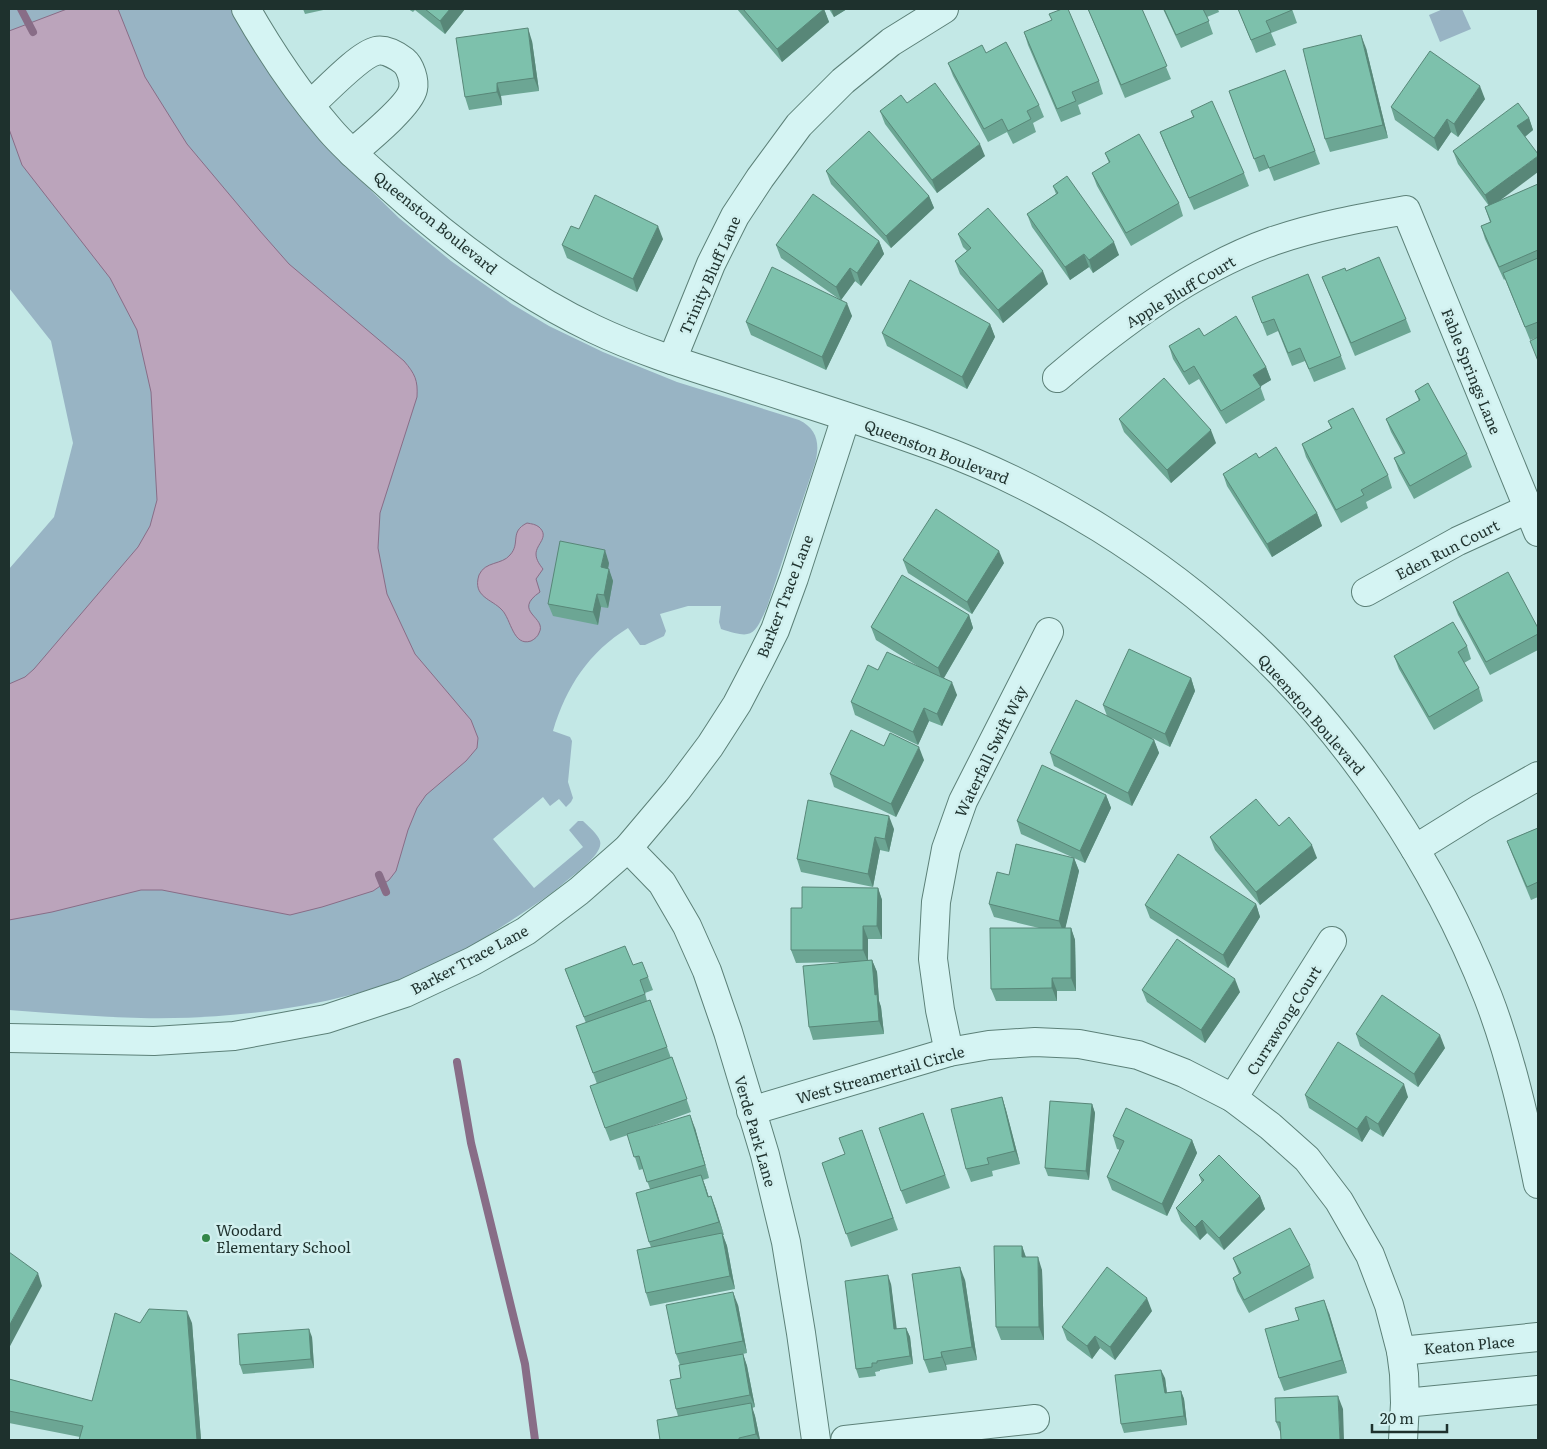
<svg xmlns="http://www.w3.org/2000/svg" width="1547" height="1449" font-family="Literata,serif">
  <rect width="100%" height="100%" fill="#c3e8e6"/>
  <g fill="#98b4c4">
    <path d="M9 9H234L347 167 399 218 451 261 512 304 549 326 603 352 677 382 799 420C818 429 820 445 815 463L767 607C754 637 752 639 721 629L719 622 721 606H688L660 614 666 631 664 636 662 637 645 645H640L628 628C589 652 566 687 553 731L570 737 572 741 568 782 573 798 571 802 566 807 559 799 550 806 543 797 493 839 534 888 583 847 569 830 578 821H583C588 826 598 834 600 841 604 854 573 875 564 883 550 895 534 905 518 916 494 932 470 948 444 961 353 1005 241 1020 141 1018 97 1017 53 1013 9 1010V569L54 517 73 443 51 341 9 288Z"/>
    <path d="M1443 9H1462L1471 29 1440 42 1429 15Z"/>
  </g>
  <g fill="#bba4bb" stroke="#886d87">
    <path d="M67 9H118L145 77 187 144 260 231 289 264 404 361C415 374 418 380 417 397L380 513 378 548 387 594 415 654 471 720 478 738 477 748 466 761 426 795 417 808 408 830 396 871 389 880 373 891 322 907 290 915 162 890H141L52 912 9 920V684L25 677 34 669 138 547 150 526 157 500 151 392 137 330 110 278 22 165 9 129V31Z"/>
    <path d="M527 523C532 524 535 524 539 527 550 537 536 544 536 554 536 560 540 565 543 569L536 579 540 592C511 612 548 617 539 633 538 636 535 639 531 641 513 647 511 619 502 610 492 599 472 597 479 575 485 561 502 565 510 555 521 543 509 532 527 523Z"/>
  </g>
  <g fill="none" stroke-linecap="round" stroke-linejoin="round">
    <g stroke="#886d87" stroke-width="8">
      <path d="M21 9 33 32"/>
      <path d="M379 875 386 892"/>
      <path d="M457 1062 471 1143 525 1364 535 1440"/>
    </g>
    <g stroke="#5c8078" stroke-width="30">
      <g id="minor">
        <path d="M246 9C270 51 298 93 330 130 348 151 370 169 390 187 451 242 520 294 594 329 636 349 680 363 724 377 794 400 865 421 935 447 1047 488 1159 558 1247 640 1351 736 1436 865 1488 997 1511 1057 1525 1120 1538 1184"/>
        <path d="M310 105C325 92 359 55 376 51 385 49 396 55 404 61 410 66 415 80 413 89 410 105 366 141 352 153"/>
        <path d="M672 360 711 264 735 216 760 178 799 125 843 81 891 42 944 9"/>
        <path d="M1057 378C1120 324 1194 269 1273 241 1317 226 1361 218 1406 210L1538 532"/>
        <path d="M1366 592 1458 541 1528 509"/>
        <path d="M628 848 662 883 687 926 707 971 728 1032 765 1155 786 1242 801 1333 816 1440"/>
        <path d="M1415 849 1481 808 1538 776"/>
        <path d="M9 1038 154 1041 234 1036 326 1019 405 993 473 961 526 931 579 891 628 848 677 790 710 746 737 704 760 660 775 630 794 578 846 417"/>
        <path d="M949 1052 940 1010 933 959 936 902 946 849 963 801 1049 632"/>
        <path d="M1233 1098 1332 941"/>
        <path d="M751 1111 949 1052 989 1045 1035 1042 1079 1044 1138 1055 1184 1073 1233 1098 1270 1126 1307 1159 1339 1201 1370 1255 1389 1305 1401 1351 1404 1374 1405 1403 1403 1440"/>
        <path d="M1401 1351 1538 1337"/>
        <path d="M1405 1403 1538 1390"/>
        <path d="M845 1440 1035 1419"/>
      </g>
    </g>
    <use href="#minor" stroke="#d5f4f3" stroke-width="28"/>
  </g>
  <g fill="#6ca694">
    <path d="M303 9H328L305 14Z"/>
    <path d="M408 9H465L445 34 415 10 413 12Z"/>
    <path d="M737 9H824L829 22 782 62Z"/>
    <path d="M829 9H847L834 17Z"/>
    <path d="M1088 9H1142L1171 79 1125 98Z"/>
    <path d="M1163 9H1218L1219 12 1207 17 1213 34 1181 48Z"/>
    <path d="M1238 9H1292L1297 23 1271 33 1276 45 1256 53Z"/>
    <path d="M1024 32 1099 81 1103 94 1078 105 1081 114 1061 122 1028 45Z"/>
    <path d="M532 41 539 91 501 96 502 105 469 110 465 97Z"/>
    <path d="M1366 48 1388 138 1330 152 1325 139Z"/>
    <path d="M986 53 1039 105 1044 117 1033 123 1036 132 1013 144 1007 132 988 142 953 76 948 63Z"/>
    <path d="M1285 70 1320 164 1274 181 1269 168 1259 172 1229 91Z"/>
    <path d="M1485 99 1458 137 1451 132 1438 151 1395 120 1391 107Z"/>
    <path d="M907 103 985 156 937 193 885 124 880 111Z"/>
    <path d="M1191 111 1244 173 1249 186 1194 210 1165 145 1160 132 1193 117Z"/>
    <path d="M1529 118 1533 130 1525 137 1500 201 1538 184V337L1530 340 1505 279 1504 280 1485 239 1481 226 1490 222 1485 207 1489 206 1458 164 1453 151Z"/>
    <path d="M1105 153 1179 203 1183 216 1131 246 1097 186 1092 173 1109 163Z"/>
    <path d="M826 171 929 196 934 208 891 248 831 184Z"/>
    <path d="M1053 186 1119 255 1093 273 1089 267 1070 280 1032 227 1027 214 1056 194Z"/>
    <path d="M579 229 663 239 637 292 567 258 562 245Z"/>
    <path d="M958 234 1048 284 1003 323 960 274 955 261 967 251 963 247Z"/>
    <path d="M879 241 884 254 861 286 855 281 841 300 852 316 826 370 751 335 746 322 839 299 781 258 776 245Z"/>
    <path d="M1346 271 1406 319 1411 332 1355 356 1322 277Z"/>
    <path d="M1252 297 1341 356 1346 369 1314 382 1305 361 1292 366 1278 331 1267 336Z"/>
    <path d="M990 324 995 337 967 389 887 346 882 333Z"/>
    <path d="M1204 336 1266 367 1271 380 1260 386 1265 400 1226 424 1199 379 1189 385 1173 359 1169 346Z"/>
    <path d="M1415 391 1467 454 1472 467 1414 499 1399 471 1394 458 1403 454 1391 432 1386 419 1419 401Z"/>
    <path d="M1119 419 1216 443 1171 483 1124 432Z"/>
    <path d="M1328 421 1388 475 1392 488 1366 502 1368 508 1341 523 1306 457 1302 444 1331 428Z"/>
    <path d="M1259 458 1317 513 1322 526 1272 557 1227 486 1223 474Z"/>
    <path d="M903 560 1004 563 972 614 908 573Z"/>
    <path d="M609 563 608 568 613 581 608 608 601 607 598 625 553 616 548 604Z"/>
    <path d="M1453 602 1538 628V650L1490 675 1458 615Z"/>
    <path d="M969 615 973 628 944 678 957 695 942 726 929 721 918 745 855 715 851 702 878 670 921 668 876 640 871 627Z"/>
    <path d="M1467 646 1471 659 1464 663 1479 688 1483 701 1434 730 1399 669 1394 656Z"/>
    <path d="M1191 678 1195 691 1170 747 1152 738 1154 740 1159 753 1132 806 1054 766 1050 753 1107 716 1103 705Z"/>
    <path d="M924 760 896 817 834 787 830 774Z"/>
    <path d="M1106 795 1111 808 1085 863 1074 858 1079 871 1065 928H1071L1075 940 1076 991H1057V1001H996L991 989 1039 928 994 917 989 904 1009 875 1074 858 1021 834 1017 821Z"/>
    <path d="M1279 826 1317 858 1260 905 1215 850 1210 837Z"/>
    <path d="M1538 828V897L1531 900 1512 854 1507 841Z"/>
    <path d="M894 829 889 852 880 850 873 887 801 872 797 859Z"/>
    <path d="M878 888 882 900V939H868V960H872L877 972 879 1001 881 1007 884 1034 813 1040 809 1027 839 962 796 963 791 950 802 908Z"/>
    <path d="M1256 904 1260 917 1228 968 1150 918 1145 905Z"/>
    <path d="M633 965 648 977 653 990 645 993 647 1001 650 1000 671 1058 672 1057 691 1112 647 1128H695L709 1178 703 1180 709 1197 711 1196 724 1235H723L727 1246 735 1289 650 1306 646 1293 651 1247 649 1242 650 1189 643 1169 639 1170 628 1135 610 1141 605 1128 597 1084 576 1026 586 1023 565 969Z"/>
    <path d="M1142 990 1240 992 1205 1043 1147 1002Z"/>
    <path d="M1356 1034 1445 1048 1418 1087 1360 1046Z"/>
    <path d="M1305 1095 1408 1097 1383 1137 1370 1129 1362 1142 1309 1108Z"/>
    <path d="M1002 1097 1006 1110 1020 1164 992 1171 993 1176 971 1182 966 1169Z"/>
    <path d="M1092 1104 1095 1113 1089 1180 1048 1176 1045 1168Z"/>
    <path d="M923 1113 950 1188 906 1204 901 1191Z"/>
    <path d="M862 1130 898 1230 851 1247 822 1163 845 1154Z"/>
    <path d="M1113 1136 1192 1140 1197 1153 1167 1216 1112 1190 1107 1177 1120 1150 1117 1149Z"/>
    <path d="M1199 1175 1260 1196 1265 1209 1224 1250 1207 1233 1200 1240 1181 1221 1176 1208 1202 1183Z"/>
    <path d="M1022 1246 1026 1257 1042 1270 1044 1340H1001L996 1327Z"/>
    <path d="M1233 1258 1310 1265 1314 1278 1249 1313 1237 1291 1233 1278 1239 1274Z"/>
    <path d="M965 1280 977 1360 946 1365 947 1370 929 1373 924 1360Z"/>
    <path d="M891 1284 896 1329 906 1328 910 1337 913 1364 880 1370V1371L875 1372 876 1376 859 1378 856 1369Z"/>
    <path d="M738 1305 747 1353 743 1354 747 1366 755 1407 752 1408 755 1416 760 1440H660L678 1416 676 1409 681 1378 680 1365 676 1354Z"/>
    <path d="M1152 1311 1115 1360 1100 1348 1092 1359 1067 1340 1062 1327Z"/>
    <path d="M1329 1313 1347 1373 1284 1391 1279 1378Z"/>
    <path d="M140 1323H192L201 1440H79L80 1437 9 1423V1379L92 1401Z"/>
    <path d="M312 1337 314 1368 243 1374 240 1365Z"/>
    <path d="M1165 1378 1167 1393 1181 1391 1184 1399 1187 1425 1124 1433 1121 1424Z"/>
    <path d="M1343 1409 1281 1434 1276 1422Z"/>
  </g>
  <g fill="#588778">
    <path d="M450 9H465L445 34 440 21Z"/>
    <path d="M824 9 829 22 782 62 777 49Z"/>
    <path d="M831 9H847L834 17Z"/>
    <path d="M528 28 532 41 539 91 534 78Z"/>
    <path d="M1361 35 1366 48 1388 138 1383 125Z"/>
    <path d="M497 83 501 96 502 105 497 92Z"/>
    <path d="M1480 86 1485 99 1458 137 1454 124Z"/>
    <path d="M1529 118 1533 130 1522 139 1517 126Z"/>
    <path d="M1447 119 1451 132 1438 151 1434 138Z"/>
    <path d="M980 144 985 156 937 193 932 180Z"/>
    <path d="M1538 156V172L1490 208 1485 195Z"/>
    <path d="M929 196 934 208 891 248 886 236Z"/>
    <path d="M658 226 663 239 637 292 633 279Z"/>
    <path d="M879 241 884 254 861 286 857 273Z"/>
    <path d="M1114 242 1119 255 1093 273 1089 260Z"/>
    <path d="M1084 254 1089 267 1070 280 1065 267Z"/>
    <path d="M850 268 855 281 841 300 836 287Z"/>
    <path d="M1043 271 1048 284 1003 323 998 310Z"/>
    <path d="M847 303 852 316 826 370 822 357Z"/>
    <path d="M990 324 995 337 967 389 962 377Z"/>
    <path d="M1266 367 1271 380 1258 388 1253 375Z"/>
    <path d="M1211 430 1216 443 1171 483 1167 470Z"/>
    <path d="M1317 513 1322 526 1272 557 1267 544Z"/>
    <path d="M605 550 609 563 606 580 601 567Z"/>
    <path d="M999 551 1004 563 972 614 967 602Z"/>
    <path d="M609 569 613 581 608 608 604 595Z"/>
    <path d="M597 594 601 607 598 625 593 612Z"/>
    <path d="M969 615 973 628 942 681 938 668Z"/>
    <path d="M1191 678 1195 691 1170 747 1165 734Z"/>
    <path d="M952 682 957 695 942 726 937 714Z"/>
    <path d="M924 708 929 721 918 745 913 732Z"/>
    <path d="M1154 740 1159 753 1132 806 1128 793Z"/>
    <path d="M919 747 924 760 896 817 891 804Z"/>
    <path d="M1106 795 1111 808 1085 863 1080 851Z"/>
    <path d="M889 816 894 829 889 852 885 839Z"/>
    <path d="M875 837 880 850 873 887 868 874Z"/>
    <path d="M1312 845 1317 858 1260 905 1256 892Z"/>
    <path d="M1074 858 1079 871 1064 934 1059 921Z"/>
    <path d="M878 888 882 900V939L877 926Z"/>
    <path d="M1256 904 1260 917 1228 968 1223 955Z"/>
    <path d="M863 926 868 939V962L863 950Z"/>
    <path d="M1071 928 1075 940 1076 991 1071 978Z"/>
    <path d="M872 960 877 972 879 1001 881 1007 884 1034 879 1021 875 995Z"/>
    <path d="M1052 978 1057 991V1001L1052 988Z"/>
    <path d="M1235 979 1240 992 1205 1043 1201 1030Z"/>
    <path d="M1440 1035 1445 1048 1418 1087 1414 1074Z"/>
    <path d="M1404 1084 1408 1097 1383 1137 1378 1124Z"/>
    <path d="M1002 1097 1006 1110 1020 1164 1015 1151Z"/>
    <path d="M1092 1104 1095 1113 1089 1180 1086 1171Z"/>
    <path d="M690 1115 695 1128 709 1178 705 1165Z"/>
    <path d="M1366 1116 1370 1129 1362 1142 1357 1129Z"/>
    <path d="M1192 1140 1197 1153 1167 1216 1162 1204Z"/>
    <path d="M701 1175 706 1188 712 1210 708 1197Z"/>
    <path d="M711 1196 716 1209 724 1235 719 1222Z"/>
    <path d="M1260 1196 1265 1209 1224 1250 1219 1238Z"/>
    <path d="M1202 1220 1207 1233 1200 1240 1195 1227Z"/>
    <path d="M722 1233 727 1246 735 1289 730 1276Z"/>
    <path d="M1022 1246 1026 1258 1022 1257Z"/>
    <path d="M1038 1257 1042 1270 1044 1340 1039 1327Z"/>
    <path d="M960 1267 965 1280 977 1360 972 1347Z"/>
    <path d="M38 1273 42 1286 9 1348V1326Z"/>
    <path d="M888 1275 891 1284 898 1338 894 1329Z"/>
    <path d="M733 1292 738 1305 747 1353 743 1341Z"/>
    <path d="M1147 1298 1152 1311 1115 1360 1110 1347Z"/>
    <path d="M1324 1300 1329 1313 1347 1373 1342 1360Z"/>
    <path d="M187 1311 192 1323 201 1440H197Z"/>
    <path d="M906 1328 910 1337 913 1364 910 1356Z"/>
    <path d="M309 1329 312 1337 314 1368 311 1359Z"/>
    <path d="M1095 1336 1100 1348 1092 1359 1087 1346Z"/>
    <path d="M941 1352 946 1365 947 1370 942 1357Z"/>
    <path d="M743 1354 747 1366 755 1407 750 1395Z"/>
    <path d="M1161 1370 1165 1378 1168 1402 1165 1393Z"/>
    <path d="M1181 1391 1184 1399 1187 1425 1184 1416Z"/>
    <path d="M1338 1396 1343 1409 1344 1440H1340Z"/>
    <path d="M751 1403 755 1416 760 1440H759L756 1434Z"/>
  </g>
  <g fill="#7dc1ac" stroke="#588778">
    <path d="M425 9H450L440 21Z"/>
    <path d="M743 9H824L777 49Z"/>
    <path d="M1062 9H1068L1099 81 1072 92 1076 101 1057 109 1024 32 1052 20 1049 14Z"/>
    <path d="M1088 9H1142L1167 66 1121 85Z"/>
    <path d="M1164 9H1203L1209 21 1176 35Z"/>
    <path d="M1238 9H1292V10L1266 21 1271 32 1251 40Z"/>
    <path d="M528 28 534 78 497 83V92L465 97 456 38Z"/>
    <path d="M1361 35 1383 125 1325 139 1303 49Z"/>
    <path d="M1006 42 1039 105 1027 111 1031 119 1008 131 1002 119 984 129 948 63 982 45 986 53Z"/>
    <path d="M1430 51 1480 86 1454 124 1447 119 1434 138 1391 107Z"/>
    <path d="M1285 70 1315 151 1269 168 1264 155 1254 159 1229 91Z"/>
    <path d="M935 83 980 144 932 180 880 111 901 95 907 103Z"/>
    <path d="M1212 101 1244 173 1189 198 1160 132 1194 117 1191 111Z"/>
    <path d="M1518 103 1529 118 1517 126 1538 154V156L1485 195 1453 151Z"/>
    <path d="M869 131 929 196 886 236 826 171Z"/>
    <path d="M1139 134 1179 203 1126 233 1092 173 1110 162 1105 153Z"/>
    <path d="M1067 176 1114 242 1089 260 1084 254 1065 267 1027 214 1058 193 1053 186Z"/>
    <path d="M1538 184V250L1499 267 1481 226 1491 222 1485 207Z"/>
    <path d="M813 194 879 241 857 273 850 268 836 287 776 245Z"/>
    <path d="M595 195 658 226 633 279 562 245 571 226 579 229Z"/>
    <path d="M988 208 1043 271 998 310 955 261 971 248 958 234Z"/>
    <path d="M1379 257 1406 319 1351 343 1322 277 1345 268 1346 271Z"/>
    <path d="M1538 258V322L1525 327 1503 273Z"/>
    <path d="M772 267 847 303 822 357 746 322Z"/>
    <path d="M1308 274 1341 356 1309 369 1300 348 1288 353 1274 319 1262 323 1252 297Z"/>
    <path d="M910 280 990 324 962 377 882 333Z"/>
    <path d="M1236 316 1266 367 1253 375 1261 387 1221 411 1194 366 1184 372 1169 346 1199 328 1204 336Z"/>
    <path d="M1538 337V361L1530 341Z"/>
    <path d="M1164 378 1211 430 1167 470 1119 419Z"/>
    <path d="M1428 383 1467 454 1410 486 1394 458 1405 453 1386 419 1420 400 1415 391Z"/>
    <path d="M1353 408 1388 475 1361 490 1364 495 1336 510 1302 444 1332 428 1328 421Z"/>
    <path d="M1276 447 1317 513 1267 544 1223 474 1256 453 1259 458Z"/>
    <path d="M936 509 999 551 967 602 903 560Z"/>
    <path d="M560 541 605 550 601 567 609 569 604 595 597 594 593 612 548 604Z"/>
    <path d="M1508 572 1538 628V634L1486 662 1453 602Z"/>
    <path d="M902 575 969 615 938 668 871 627Z"/>
    <path d="M1453 622 1467 646 1458 652 1479 688 1429 717 1394 656Z"/>
    <path d="M1129 649 1191 678 1165 734 1103 705Z"/>
    <path d="M887 652 952 682 937 714 924 708 913 732 851 702 868 665 878 670Z"/>
    <path d="M1076 700 1154 740 1128 793 1050 753Z"/>
    <path d="M851 730 884 746 890 733 919 747 891 804 830 774Z"/>
    <path d="M1042 765 1106 795 1080 851 1017 821Z"/>
    <path d="M1256 799 1279 826 1289 817 1312 845 1256 892 1210 837Z"/>
    <path d="M808 800 889 816 885 839 875 837 868 874 797 859Z"/>
    <path d="M1538 828V882L1527 887 1507 841Z"/>
    <path d="M1016 844 1074 858 1059 921 989 904 997 872 1009 875Z"/>
    <path d="M1178 854 1256 904 1223 955 1145 905Z"/>
    <path d="M802 887 878 888 877 926H863V950H791V908H802Z"/>
    <path d="M990 928H1071V978H1052V988L991 989Z"/>
    <path d="M1177 939 1235 979 1201 1030 1142 990Z"/>
    <path d="M625 946 633 965 642 962 648 977 640 980 645 994 584 1017 565 969Z"/>
    <path d="M872 960 875 995 877 994 879 1021 809 1027 803 966Z"/>
    <path d="M1382 995 1440 1035 1414 1074 1356 1034Z"/>
    <path d="M650 1000 667 1047 593 1073 576 1026Z"/>
    <path d="M1338 1042 1404 1084 1378 1124 1366 1116 1357 1129 1305 1095Z"/>
    <path d="M672 1057 687 1099 605 1128 590 1086Z"/>
    <path d="M1002 1097 1015 1151 987 1158 989 1164 966 1169 951 1109Z"/>
    <path d="M1050 1101 1092 1104 1086 1171 1045 1168Z"/>
    <path d="M1126 1108 1192 1140 1162 1204 1107 1177 1124 1141 1113 1136Z"/>
    <path d="M923 1113 945 1175 901 1191 879 1128Z"/>
    <path d="M690 1115 705 1165 647 1182 639 1156 634 1157 627 1134Z"/>
    <path d="M862 1130 893 1218 846 1234 822 1163 845 1154 839 1138Z"/>
    <path d="M1219 1155 1260 1196 1219 1238 1202 1220 1195 1227 1176 1208 1204 1180 1199 1175Z"/>
    <path d="M701 1175 708 1197 711 1196 719 1222 649 1242 636 1193Z"/>
    <path d="M1290 1228 1310 1265 1244 1300 1233 1278 1241 1273 1233 1258Z"/>
    <path d="M722 1233 730 1276 646 1293 637 1250Z"/>
    <path d="M994 1246H1022V1257H1038L1039 1327H996Z"/>
    <path d="M9 1252 38 1273 9 1326Z"/>
    <path d="M960 1267 972 1347 941 1352 942 1357 924 1360 912 1274Z"/>
    <path d="M1107 1267 1147 1298 1110 1347 1095 1336 1087 1346 1062 1327Z"/>
    <path d="M888 1275 894 1329 906 1328 910 1356 877 1361V1363H872V1367L856 1369 845 1281Z"/>
    <path d="M733 1292 743 1341 676 1354 666 1305Z"/>
    <path d="M1324 1300 1342 1360 1279 1378 1265 1329 1299 1320 1295 1308Z"/>
    <path d="M149 1309 187 1311 197 1440H79L83 1426 9 1411V1379L92 1401 115 1313 140 1323Z"/>
    <path d="M309 1329 311 1359 240 1365 238 1334Z"/>
    <path d="M743 1354 750 1395 676 1409 670 1380 681 1378 679 1365Z"/>
    <path d="M1161 1370 1165 1393 1181 1391 1184 1416 1121 1424 1115 1375Z"/>
    <path d="M1338 1396 1340 1440H1281L1280 1422H1276L1275 1398Z"/>
    <path d="M751 1403 756 1434 739 1438V1440H660L657 1420Z"/>
  </g>
  <circle fill="#338749" stroke="#d1f0ef" stroke-width="2" cx="206" cy="1238" r="5"/>
  <g text-anchor="middle" dominant-baseline="central" stroke-width="5" stroke-linejoin="round" paint-order="stroke">
    <g font-size="15" fill="#1e312d" stroke="#d1f0ef">
      <text transform="translate(436 222) rotate(39)">Queenston Boulevard</text>
      <text transform="translate(709 275) rotate(-66)">Trinity Bluff Lane</text>
      <text transform="translate(1180 291) rotate(-31)">Apple Bluff Court</text>
      <text transform="translate(1472 371) rotate(68)">Fable Springs Lane</text>
      <text transform="translate(937 451) rotate(21)">Queenston Boulevard</text>
      <text transform="translate(1447 549) rotate(-27)">Eden Run Court</text>
      <text transform="translate(784 596) rotate(-69)">Barker Trace Lane</text>
      <text transform="translate(1312 714) rotate(49)">Queenston Boulevard</text>
      <text transform="translate(990 751) rotate(-64)">Waterfall Swift Way</text>
      <text transform="translate(469 959) rotate(-28)">Barker Trace Lane</text>
      <text transform="translate(1283 1020) rotate(-58)">Currawong Court</text>
      <text transform="translate(880 1074) rotate(-16)">West Streamertail Circle</text>
      <text transform="translate(756 1131) rotate(74)">Verde Park Lane</text>
      <text transform="translate(1469 1344) rotate(-5)">Keaton Place</text>
    </g>
    <g font-size="15" fill="#1e312d" stroke="#d1f0ef" text-anchor="start">
      <text x="216" y="1229">Woodard<tspan x="216" dy="17">Elementary School</tspan></text>
    </g>
  </g>
  <rect width="1547" height="1449" fill="none" stroke="#1e312d" stroke-width="20"/>
  <path d="M1372 1424v8h75v-8" fill="none" stroke="#1e312d" stroke-width="2.5"/>
  <text x="1380" y="1424" font-size="15" fill="#1e312d" stroke="#d1f0ef" stroke-width="4" paint-order="stroke">20 m</text>
</svg>
